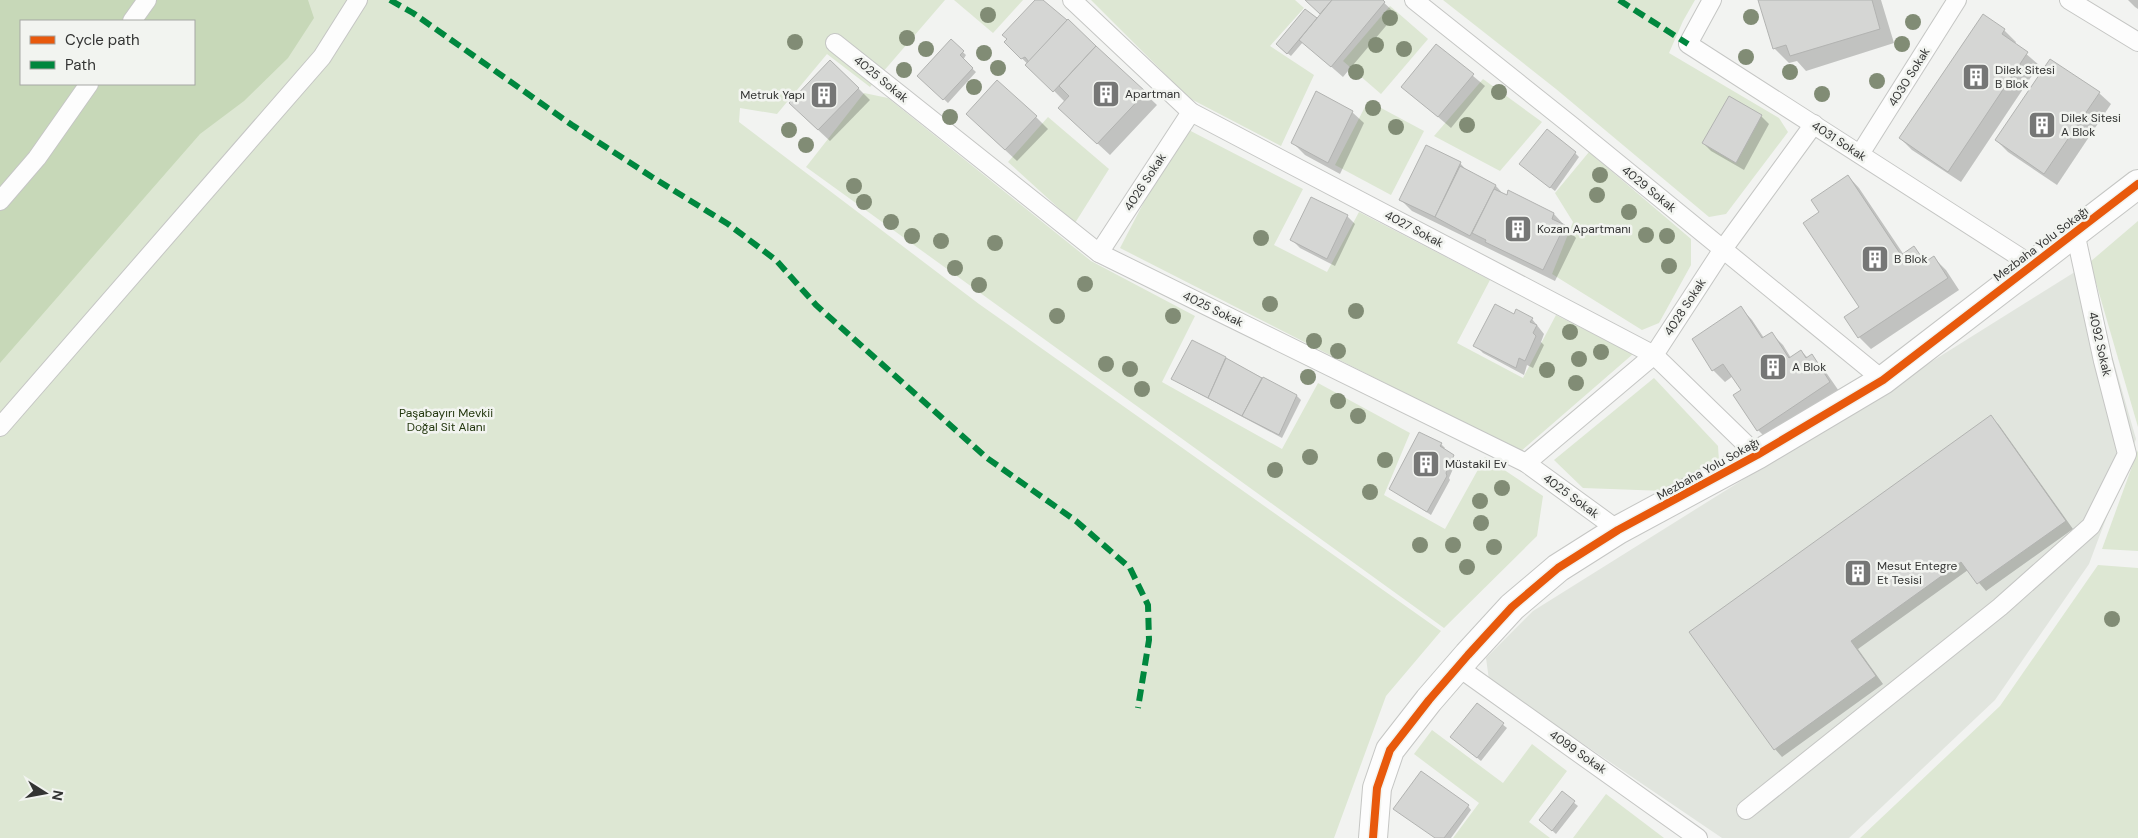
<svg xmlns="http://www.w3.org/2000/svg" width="2138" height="838" font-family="'DM Sans',sans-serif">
  <rect width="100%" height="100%" fill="#f2f3f1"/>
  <path fill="#e1e5de" d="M2086 265 2136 439 2089 564 1995 700 1849 838H1722L1489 680 1486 658 1533 611Z"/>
  <g fill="#dde7d3" fill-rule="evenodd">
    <path d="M0 0H945L870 87 827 54 777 114 740 108 739 122 979 304 1441 631 1386 696 1334 838H0ZM21 21H194V84H21Z"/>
    <path d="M954 0H1023L993 33Z"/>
    <path d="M1091 0H1295L1304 8 1270 46 1314 75 1281 146 1189 98Z"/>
    <path d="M1443 0H1695L1683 21 1669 53 1779 118 1788 132 1726 214 1709 217 1556 89Z"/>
    <path d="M1390 6 1428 39 1381 94 1343 61Z"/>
    <path d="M1483 79 1542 122 1500 171 1434 136Z"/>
    <path d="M864 93 888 98 1091 261 1195 316 1162 382 1282 449 1318 383 1410 433 1384 495 1445 529 1485 457 1543 496 1537 536 1444 628 806 167Z"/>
    <path d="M1368 101 1424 131 1391 195 1335 165Z"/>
    <path d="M1048 117 1109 169 1075 223 1008 162Z"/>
    <path d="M1183 127 1303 189 1274 245 1327 272 1359 212 1490 280 1457 343 1523 378 1556 315 1633 354 1520 452 1120 248Z"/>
    <path d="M1589 152 1691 239V265L1659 323 1642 330 1552 274 1573 222 1555 193Z"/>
    <path d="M2138 221V427L2090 262Z"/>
    <path d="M1654 378 1718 446 1719 461 1665 491 1583 488 1554 460Z"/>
    <path d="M2138 450V551L2102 549Z"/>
    <path d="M2098 565 2138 568V838H1860L2000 706Z"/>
    <path d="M1432 730 1503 783 1532 744 1567 771 1529 822 1550 838H1453L1479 803 1414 754Z"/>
    <path d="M1606 794 1664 838H1573Z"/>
  </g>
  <path fill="#c7d8b8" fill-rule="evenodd" d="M0 0H308L314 18 288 58 244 101 200 134 0 363ZM21 21H194V84H21Z"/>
  <g fill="#0003">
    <path d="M1036 0H1041L1066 22 1068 21 1157 105 1110 155 1071 119 1065 102 1006 42Z"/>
    <path d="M1307 0H1381L1396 14 1343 77 1303 42 1291 56 1281 48 1305 11 1317 20 1322 14Z"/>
    <path d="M1759 0H1881L1894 43 1806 71 1797 61 1789 63 1774 48Z"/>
    <path d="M2128 0H2138V9L2135 7Z"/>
    <path d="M1983 16 2004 30 2016 42 2015 44 2039 65 1961 182 1912 150 1900 138Z"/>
    <path d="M951 41 966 55 963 60 976 72 948 103 919 76Z"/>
    <path d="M1436 45 1485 86 1451 128 1403 87Z"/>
    <path d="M858 88 870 100 830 141 802 115Z"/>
    <path d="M2099 93 2111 104 2057 185 2008 152 1996 140Z"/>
    <path d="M1352 112 1364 123 1340 174 1305 155 1293 143Z"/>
    <path d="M1761 116 1769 124 1744 170 1711 151 1703 143Z"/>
    <path d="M1036 117 1048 129 1017 161 979 126Z"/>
    <path d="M1575 153 1579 157 1555 191 1524 167Z"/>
    <path d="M1460 163 1468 172 1496 186 1505 196 1508 197 1509 192 1554 214 1576 238 1555 281 1412 211 1401 200Z"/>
    <path d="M1848 176 1859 188 1904 255 1914 248 1927 262 1934 258 1946 270 1959 290 1871 349 1859 337 1846 317 1860 307 1820 212Z"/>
    <path d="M1347 216 1355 224 1335 266 1300 248 1292 240Z"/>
    <path d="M1741 308 1752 320 1764 338 1771 333 1783 345 1791 358 1801 351 1808 358 1812 356 1823 368 1841 394 1770 442 1758 430 1743 390 1733 376 1725 382 1713 370 1693 340Z"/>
    <path d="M1517 311 1532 319 1544 334 1541 342 1544 345 1533 368 1527 365 1524 375 1483 353 1475 345 1514 316Z"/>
    <path d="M1192 341 1297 396 1301 400 1282 438 1177 382 1173 378Z"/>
    <path d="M1991 417 1999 425 2073 529 1986 591 1968 570 1858 649 1883 684 1782 757 1775 749Z"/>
    <path d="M1419 433 1441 444 1445 448 1443 450 1457 460 1449 478 1450 480 1431 515 1391 489Z"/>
    <path d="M1478 704 1507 728 1481 761 1456 741Z"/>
    <path d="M1562 793 1578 806 1556 834 1545 824Z"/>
    <path d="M1468 806 1471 810 1451 838H1435Z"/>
  </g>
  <g fill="#d5d6d4" stroke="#b2b3b1">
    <path d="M1035 0H1043L1067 20 1029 62 1025 57 1021 59 1004 42 1007 39 1002 35Z"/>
    <path d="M1305 0H1332L1320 14Z"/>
    <path d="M1332 0H1383L1385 2 1331 67 1299 40Z"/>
    <path d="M1758 0H1872L1880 29 1790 56 1786 45 1773 49Z"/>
    <path d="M1305 9 1317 18 1287 54 1276 44Z"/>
    <path d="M1983 14 2005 29 2002 34 2028 52 1948 172 1899 138Z"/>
    <path d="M1068 19 1096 46 1053 92 1025 65Z"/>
    <path d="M951 39 964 51 960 55 973 68 943 100 917 76Z"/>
    <path d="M1436 44 1474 74 1438 117 1401 87Z"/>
    <path d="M1096 46 1146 92 1097 144 1058 108 1069 96 1059 86Z"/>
    <path d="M2050 59 2100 92 2044 174 1995 140Z"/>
    <path d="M830 60 859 88 818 130 789 103Z"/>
    <path d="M997 80 1037 116 1005 150 966 114Z"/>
    <path d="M1316 91 1353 111 1328 163 1291 143Z"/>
    <path d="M1729 96 1762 115 1736 163 1702 143Z"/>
    <path d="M1547 129 1576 152 1550 188 1519 164Z"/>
    <path d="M1426 145 1461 162 1435 217 1399 200Z"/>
    <path d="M1460 166 1496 185 1470 236 1435 217Z"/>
    <path d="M1848 175 1901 255 1914 246 1925 262 1934 256 1948 278 1858 338 1844 317 1859 307 1803 223 1819 212 1811 200Z"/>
    <path d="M1494 189 1507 195 1508 190 1554 213 1552 219 1565 225 1543 270 1485 242 1486 240 1472 233Z"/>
    <path d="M1311 197 1348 215 1327 259 1290 240Z"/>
    <path d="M1495 304 1514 314 1516 309 1533 318 1530 322 1537 325 1533 333 1536 336 1525 361 1519 358 1516 368 1473 346Z"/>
    <path d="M1741 306 1762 338 1772 332 1789 358 1801 350 1806 358 1812 354 1830 382 1757 431 1733 395 1741 390 1723 364 1712 371 1692 339Z"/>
    <path d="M1192 340 1226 357 1208 398 1171 379Z"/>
    <path d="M1226 358 1262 378 1242 416 1208 398Z"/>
    <path d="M1263 377 1297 395 1279 435 1242 416Z"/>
    <path d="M1991 415 2066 521 1977 584 1961 562 1851 641 1876 676 1774 750 1689 632Z"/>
    <path d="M1419 432 1442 443 1440 446 1454 455 1446 473 1447 476 1427 512 1389 489Z"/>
    <path d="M1477 703 1504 723 1477 758 1450 737Z"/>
    <path d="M1421 771 1469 805 1444 838H1435L1393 809Z"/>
    <path d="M1562 791 1575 801 1552 831 1539 820Z"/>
  </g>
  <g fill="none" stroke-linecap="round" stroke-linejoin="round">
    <g stroke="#c5c6c4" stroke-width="20">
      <g id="service">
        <path d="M1072 0 1191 112 1654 355 1757 455"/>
        <path d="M1414 0 1572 126 1883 380"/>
        <path d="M1712 0 1688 44 2032 265"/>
        <path d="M2069 0 2138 42"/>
        <path d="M132 21 147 0"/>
        <path d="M835 43 1099 253 1526 463 1618 530"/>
        <path d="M1860 154 1957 0"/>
        <path d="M0 201 37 158 89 84"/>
        <path d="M1099 253 1191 112"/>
        <path d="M0 427 322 57 358 0"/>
        <path d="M1526 463 1654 355 1723 249 1814 124"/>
        <path d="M1458 667 1698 838"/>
        <path d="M1746 810 2000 607 2091 526 2127 454 2103 361 2075 232"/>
      </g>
    </g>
    <g stroke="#c5c6c4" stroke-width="30">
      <path id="minor" d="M1373 838 1377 788 1390 750 1429 700 1468 655 1512 607 1558 568 1618 530 1757 455 1883 380 2138 184"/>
    </g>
    <use href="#service" stroke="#fdfdfd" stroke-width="18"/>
    <use href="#minor" stroke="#fdfdfd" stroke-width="28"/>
    <g stroke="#00873e" stroke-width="6" stroke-dasharray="12 6" stroke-linecap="butt">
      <path d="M390 0 413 13 572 125 652 177 728 224 776 260 816 305 987 458 1076 521 1130 568 1148 605 1149 640 1138 708"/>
      <path d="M1619 0 1688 44"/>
    </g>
    <g stroke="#f2f4f0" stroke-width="11">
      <path id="cycleway" d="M1373 838 1377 788 1390 750 1429 700 1468 655 1512 607 1558 568 1618 530 1757 455 1883 380 2138 184"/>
    </g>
    <use href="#cycleway" stroke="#e8590c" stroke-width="8"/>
  </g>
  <g fill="#818c75">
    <circle cx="988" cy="15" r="8"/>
    <circle cx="1751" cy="17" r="8"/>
    <circle cx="1390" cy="18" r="8"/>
    <circle cx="1913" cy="22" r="8"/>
    <circle cx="907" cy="38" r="8"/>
    <circle cx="795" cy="42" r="8"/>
    <circle cx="1902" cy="44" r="8"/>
    <circle cx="1376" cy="45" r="8"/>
    <circle cx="926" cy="49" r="8"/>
    <circle cx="1404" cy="49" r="8"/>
    <circle cx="984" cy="53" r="8"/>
    <circle cx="1746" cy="57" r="8"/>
    <circle cx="998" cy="68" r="8"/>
    <circle cx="904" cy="70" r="8"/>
    <circle cx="1356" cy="72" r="8"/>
    <circle cx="1790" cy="72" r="8"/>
    <circle cx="1877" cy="81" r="8"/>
    <circle cx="974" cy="87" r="8"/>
    <circle cx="1499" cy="92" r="8"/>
    <circle cx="1822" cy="94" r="8"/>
    <circle cx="1373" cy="108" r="8"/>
    <circle cx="950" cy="117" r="8"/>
    <circle cx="1467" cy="125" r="8"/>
    <circle cx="1396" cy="127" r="8"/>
    <circle cx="789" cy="130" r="8"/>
    <circle cx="806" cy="145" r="8"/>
    <circle cx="1600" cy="175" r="8"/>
    <circle cx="854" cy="186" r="8"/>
    <circle cx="1597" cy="195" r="8"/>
    <circle cx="864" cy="202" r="8"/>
    <circle cx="1629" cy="212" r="8"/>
    <circle cx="891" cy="222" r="8"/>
    <circle cx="1646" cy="235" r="8"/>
    <circle cx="912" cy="236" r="8"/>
    <circle cx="1667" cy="236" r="8"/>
    <circle cx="1261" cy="238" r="8"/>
    <circle cx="941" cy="241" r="8"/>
    <circle cx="995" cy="243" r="8"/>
    <circle cx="1669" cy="266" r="8"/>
    <circle cx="955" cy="268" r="8"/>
    <circle cx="1085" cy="284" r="8"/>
    <circle cx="979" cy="285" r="8"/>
    <circle cx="1270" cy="304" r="8"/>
    <circle cx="1356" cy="311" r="8"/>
    <circle cx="1057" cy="316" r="8"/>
    <circle cx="1173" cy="316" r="8"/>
    <circle cx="1570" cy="332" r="8"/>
    <circle cx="1314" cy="341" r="8"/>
    <circle cx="1338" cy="351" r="8"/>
    <circle cx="1601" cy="352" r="8"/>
    <circle cx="1579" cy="359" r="8"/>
    <circle cx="1106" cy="364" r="8"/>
    <circle cx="1130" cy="369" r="8"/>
    <circle cx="1547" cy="370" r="8"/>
    <circle cx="1308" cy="377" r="8"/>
    <circle cx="1576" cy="383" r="8"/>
    <circle cx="1142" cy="389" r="8"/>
    <circle cx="1338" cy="401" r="8"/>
    <circle cx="1358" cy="416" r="8"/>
    <circle cx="1310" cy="457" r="8"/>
    <circle cx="1385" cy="460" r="8"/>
    <circle cx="1275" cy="470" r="8"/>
    <circle cx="1502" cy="488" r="8"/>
    <circle cx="1370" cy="492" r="8"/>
    <circle cx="1480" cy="501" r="8"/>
    <circle cx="1481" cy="523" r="8"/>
    <circle cx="1420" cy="545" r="8"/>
    <circle cx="1453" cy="545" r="8"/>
    <circle cx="1494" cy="547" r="8"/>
    <circle cx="1467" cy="567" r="8"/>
    <circle cx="2112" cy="619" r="8"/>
  </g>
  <defs>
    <g id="building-square" transform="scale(1.4375)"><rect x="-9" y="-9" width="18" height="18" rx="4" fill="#767776" stroke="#f2f4f0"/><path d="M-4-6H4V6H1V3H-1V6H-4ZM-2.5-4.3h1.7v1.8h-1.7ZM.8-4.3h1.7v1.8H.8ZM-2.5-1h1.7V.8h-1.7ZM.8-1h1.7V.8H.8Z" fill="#fff"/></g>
  </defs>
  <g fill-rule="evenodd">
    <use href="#building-square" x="1976" y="77"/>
    <use href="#building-square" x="1106" y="94"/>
    <use href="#building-square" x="824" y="95"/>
    <use href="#building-square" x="2042" y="125"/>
    <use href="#building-square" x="1518" y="229"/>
    <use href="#building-square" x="1875" y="259"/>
    <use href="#building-square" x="1773" y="367"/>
    <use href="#building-square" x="1426" y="464"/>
    <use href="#building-square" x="1858" y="573"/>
  </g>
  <g text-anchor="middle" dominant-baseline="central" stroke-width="5" stroke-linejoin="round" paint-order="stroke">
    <g font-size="12" fill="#333433" stroke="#f2f4f0" text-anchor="start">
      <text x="1995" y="70">Dilek Sitesi<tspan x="1995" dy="14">B Blok</tspan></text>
      <text x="1125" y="94">Apartman</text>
      <text x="805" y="95" text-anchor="end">Metruk Yapı</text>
      <text x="2061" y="118">Dilek Sitesi<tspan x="2061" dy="14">A Blok</tspan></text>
      <text x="1537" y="229">Kozan Apartmanı</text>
      <text x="1894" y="259">B Blok</text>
      <text x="1792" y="367">A Blok</text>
      <text x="1445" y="464">Müstakil Ev</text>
      <text x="1877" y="566">Mesut Entegre<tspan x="1877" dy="14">Et Tesisi</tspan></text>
    </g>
    <g font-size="12" fill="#333433" stroke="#f2f4f0">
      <text transform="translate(1909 77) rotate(-58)">4030 Sokak</text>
      <text transform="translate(881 79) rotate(39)">4025 Sokak</text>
      <text transform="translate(1839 141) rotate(33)">4031 Sokak</text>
      <text transform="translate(1145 182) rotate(-57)">4026 Sokak</text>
      <text transform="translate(1649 189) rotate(39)">4029 Sokak</text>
      <text transform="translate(1414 229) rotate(28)">4027 Sokak</text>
      <text transform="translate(2041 244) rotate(-37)">Mezbaha Yolu Sokağı</text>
      <text transform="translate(1685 307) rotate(-57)">4028 Sokak</text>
      <text transform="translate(1213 309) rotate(26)">4025 Sokak</text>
      <text transform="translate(2100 344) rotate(77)">4092 Sokak</text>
      <text transform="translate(1708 469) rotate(-29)">Mezbaha Yolu Sokağı</text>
      <text transform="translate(1571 496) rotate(36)">4025 Sokak</text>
      <text transform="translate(1578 752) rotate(35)">4099 Sokak</text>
    </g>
    <g font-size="12" fill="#24380f" stroke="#f2f4f0">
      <text x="446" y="413">Paşabayırı Mevkii<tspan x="446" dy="14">Doğal Sit Alanı</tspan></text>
    </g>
  </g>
  <rect x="20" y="20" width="175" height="65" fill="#f2f4f0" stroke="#a6a7a4"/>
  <rect x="30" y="36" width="25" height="8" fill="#e8590c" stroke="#a6a7a4"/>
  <text x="65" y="45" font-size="15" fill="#333433">Cycle path</text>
  <rect x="30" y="61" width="25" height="8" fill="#00873e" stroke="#a6a7a4"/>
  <text x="65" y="70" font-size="15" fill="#333433">Path</text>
  <g transform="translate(45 793) rotate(101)" stroke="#f2f4f0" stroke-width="4" paint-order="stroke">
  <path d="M0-4L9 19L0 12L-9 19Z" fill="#333433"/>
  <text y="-8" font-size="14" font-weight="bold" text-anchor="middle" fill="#333433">N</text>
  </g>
</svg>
